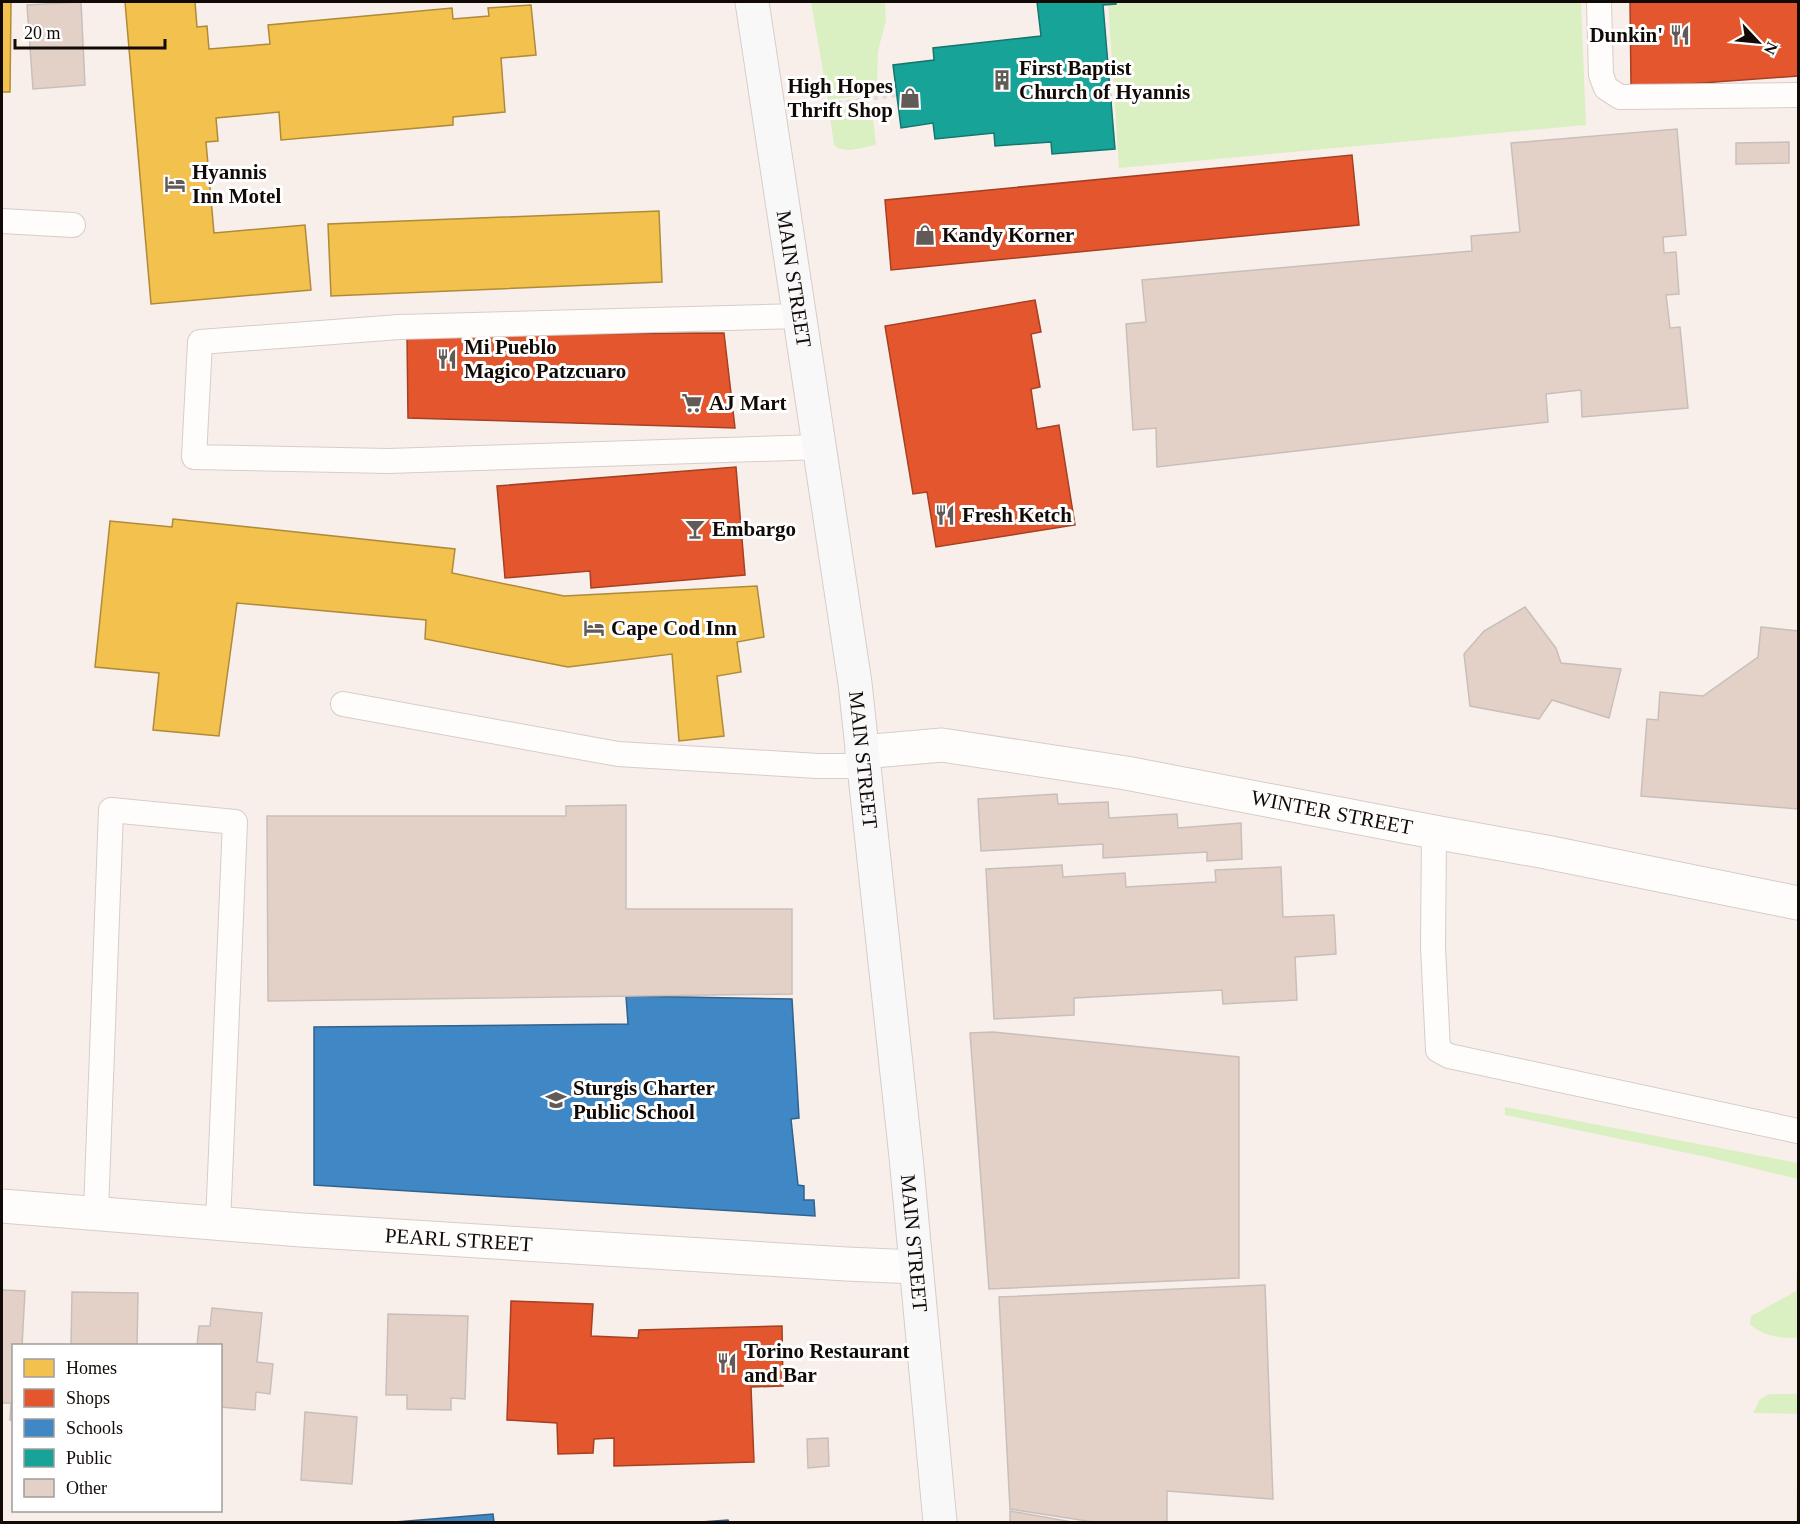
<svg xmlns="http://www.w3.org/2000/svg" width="1800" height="1524" font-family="Georgia,serif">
  <rect width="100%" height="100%" fill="#f8efeb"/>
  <g fill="#dbf0c2">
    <path d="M811 2H885L886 20 878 51 877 89 873 94 828 100Z"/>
    <path d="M1108 2H1581L1586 125 1119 168Z"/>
    <path d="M864 105 872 111 876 145C863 147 844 155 834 145L829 110Z"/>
    <path d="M1505 1107 1798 1163V1179L1707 1157 1505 1115Z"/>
    <path d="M1798 1226V1338C1780 1338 1764 1337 1750 1324L1751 1316 1796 1291Z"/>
    <path d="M1770 1394H1798V1522H1796L1798 1414 1753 1413 1760 1399Z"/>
  </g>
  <g fill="#f2c14e" stroke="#af8a38" stroke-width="1.5">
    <path d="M2 2H11L10 92H2Z"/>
    <path d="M125 2H195L197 27 207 26 209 49 270 44 268 25 452 8 453 19 489 16 488 8 531 5 536 55 501 58 505 112 453 117V125L281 140 279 112 216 118 218 141 206 142 214 233 305 225 311 290 151 304Z"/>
    <path d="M659 211 662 282 331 296 328 224Z"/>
    <path d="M173 519 455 549 452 573 564 596 757 586 764 637 737 642 741 672 717 676 724 736 679 741 672 654 568 667 425 639 426 620 237 603 219 736 153 730 159 673 95 667 110 521 172 527Z"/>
  </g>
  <g fill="#e4572e" stroke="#a54022" stroke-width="1.5">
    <path d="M1630 2H1798V76L1688 84 1631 85Z"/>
    <path d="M1352 155 1359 225 891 270 885 200Z"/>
    <path d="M1035 300 1041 332 1031 334 1040 387 1031 389 1037 429 1059 425 1075 525 936 547 927 492 913 494 885 326Z"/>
    <path d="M724 333 735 428 408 418 407 335Z"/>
    <path d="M736 467 745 575 591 588 590 571 505 578 497 486Z"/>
    <path d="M511 1301 593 1304 591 1336 638 1338 639 1330 782 1326 783 1386 751 1387 754 1462 614 1466V1438L594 1439 593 1453 558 1454 557 1423 507 1420Z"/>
  </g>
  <g fill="#3f88c5" stroke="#32628c" stroke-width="1.5">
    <path d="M626 996 792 999 799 1118 791 1119 798 1185 804 1186V1200H814L815 1216 314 1185V1027L628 1024Z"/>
    <path d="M493 1514 494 1522H395Z"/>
    <path d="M728 1520 729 1522H701Z"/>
  </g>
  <path fill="#17a398" stroke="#16756c" stroke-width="1.5" d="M1037 2H1116V4L1103 5 1115 149 1052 154 1051 142 995 146 994 133 935 139 933 123 901 128 893 65 934 60 933 48 1041 36Z"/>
  <g fill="#e3d1c8" stroke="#c8bfba" stroke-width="1.5">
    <path d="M81 2 85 85 33 89 27 5Z"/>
    <path d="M1677 129 1686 235 1663 237 1664 253 1676 252 1679 294 1666 295 1670 328 1680 327 1688 408 1582 417 1581 390 1546 394 1548 422 1157 467 1156 428 1133 430 1126 324 1146 322 1142 280 1472 251 1471 236 1520 232 1511 143Z"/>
    <path d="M1789 142V163L1736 164V143Z"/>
    <path d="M1525 607 1556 648 1561 663 1621 669 1609 718 1552 700 1539 719 1470 706 1464 654 1484 631Z"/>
    <path d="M1761 627 1798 631V809L1641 796 1647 719 1658 720 1660 692 1703 696 1758 657Z"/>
    <path d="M1057 794 1058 804 1108 802 1109 818 1177 814 1178 828 1241 823 1242 859 1207 861V852L1103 858V844L981 851 978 799Z"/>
    <path d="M626 805V909H792V994L268 1001 267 816H566V806Z"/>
    <path d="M1062 865 1063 877 1125 873 1126 887 1216 882 1215 870 1281 867 1283 917 1334 915 1336 954 1295 957 1297 1000 1223 1004 1222 990 1074 998V1015L994 1019 986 869Z"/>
    <path d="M993 1032 1239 1057V1278L989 1289 970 1033Z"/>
    <path d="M1265 1285 1273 1499 1167 1491V1522H1093L1010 1509 999 1297Z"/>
    <path d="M2 1290 25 1291 22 1346H14V1421L10 1420 11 1403H2Z"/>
    <path d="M72 1292 138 1293 137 1346H71Z"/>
    <path d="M212 1308 262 1313 257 1362 273 1364 270 1394 256 1392 255 1410 220 1407V1346H197L199 1326H210Z"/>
    <path d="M388 1314 468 1316 465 1399 451 1398V1410L407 1409V1395H386Z"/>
    <path d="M305 1412 357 1417 352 1484 301 1480Z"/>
    <path d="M828 1438 829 1466 808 1468 807 1439Z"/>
    <path d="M1010 1511 1072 1522H1010Z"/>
  </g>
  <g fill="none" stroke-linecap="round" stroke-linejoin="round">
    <g stroke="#d6cdc8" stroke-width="26">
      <g id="service">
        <path d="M1599 2 1601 75 1606 88 1620 97 1798 95"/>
        <path d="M2 221 73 225"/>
        <path d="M800 316 399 327 200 342 194 457 388 461 820 447"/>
        <path d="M343 704 618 754 818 766H863"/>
        <path d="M1434 832 1433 947 1438 1050 1449 1056 1798 1131"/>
        <path d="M96 1212 111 810 235 822 218 1223"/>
      </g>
    </g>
    <g stroke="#d6cdc8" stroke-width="35">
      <g id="minor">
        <path id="s1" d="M2 1206 301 1230 846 1264 916 1267"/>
      </g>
    </g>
    <g stroke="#d6cdc8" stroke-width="35">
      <g id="tertiary">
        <path id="s2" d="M862 752 942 745 1126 773 1434 832 1546 852 1798 903"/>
      </g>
    </g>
    <g stroke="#d6cdc8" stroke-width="35">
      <g id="secondary">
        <path id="s3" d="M752 2 855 683 906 1157 940 1522"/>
      </g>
    </g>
    <path stroke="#e0dedd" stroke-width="4" stroke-dasharray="4.5 4.5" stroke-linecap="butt" d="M820 106 897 95"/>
    <use href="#service" stroke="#fefdfc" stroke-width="24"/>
    <use href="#minor" stroke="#fefdfc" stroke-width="33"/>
    <use href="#tertiary" stroke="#fefdfc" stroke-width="33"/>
    <use href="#secondary" stroke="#f8f8f9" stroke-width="33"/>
  </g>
  <defs>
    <g id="restaurant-bare" transform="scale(1.62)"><path d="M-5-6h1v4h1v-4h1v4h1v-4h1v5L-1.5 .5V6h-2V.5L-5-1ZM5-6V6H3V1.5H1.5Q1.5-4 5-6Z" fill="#625a56" stroke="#fff" stroke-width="2.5" paint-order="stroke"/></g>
    <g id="building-bare" transform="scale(1.62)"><path d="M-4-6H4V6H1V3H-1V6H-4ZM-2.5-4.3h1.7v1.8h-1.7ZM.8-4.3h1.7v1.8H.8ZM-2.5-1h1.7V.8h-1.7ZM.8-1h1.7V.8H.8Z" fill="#625a56" stroke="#fff" stroke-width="2.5" paint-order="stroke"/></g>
    <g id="shop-bare" transform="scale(1.62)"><path d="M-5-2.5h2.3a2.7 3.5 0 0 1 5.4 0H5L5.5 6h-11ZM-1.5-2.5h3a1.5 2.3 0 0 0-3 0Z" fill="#625a56" stroke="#fff" stroke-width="2.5" paint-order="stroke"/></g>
    <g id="hotel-bare" transform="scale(1.62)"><path d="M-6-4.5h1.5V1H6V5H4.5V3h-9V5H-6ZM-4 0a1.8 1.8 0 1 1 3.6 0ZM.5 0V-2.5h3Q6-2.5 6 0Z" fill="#625a56" stroke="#fff" stroke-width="2.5" paint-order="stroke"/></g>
    <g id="supermarket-bare" transform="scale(1.62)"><path d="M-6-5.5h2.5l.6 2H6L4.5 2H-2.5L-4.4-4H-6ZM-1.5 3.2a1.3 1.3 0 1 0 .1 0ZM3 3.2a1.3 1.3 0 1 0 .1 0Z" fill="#625a56" stroke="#fff" stroke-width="2.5" paint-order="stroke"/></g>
    <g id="bar-bare" transform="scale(1.62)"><path d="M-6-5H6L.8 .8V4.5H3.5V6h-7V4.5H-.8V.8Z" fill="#625a56" stroke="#fff" stroke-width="2.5" paint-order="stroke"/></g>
    <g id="school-bare" transform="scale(1.62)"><path d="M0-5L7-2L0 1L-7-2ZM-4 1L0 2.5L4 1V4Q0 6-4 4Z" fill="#625a56" stroke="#fff" stroke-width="2.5" paint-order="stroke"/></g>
  </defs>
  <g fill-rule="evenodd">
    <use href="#restaurant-bare" x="1680" y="35"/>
    <use href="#building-bare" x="1002" y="80"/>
    <use href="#shop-bare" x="910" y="98"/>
    <use href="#hotel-bare" x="175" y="184"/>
    <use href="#shop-bare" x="925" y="235"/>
    <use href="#restaurant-bare" x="447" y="359"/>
    <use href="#supermarket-bare" x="692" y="403"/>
    <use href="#restaurant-bare" x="945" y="515"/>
    <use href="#bar-bare" x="695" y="529"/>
    <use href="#hotel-bare" x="594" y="628"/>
    <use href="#school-bare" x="556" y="1100"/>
    <use href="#restaurant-bare" x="727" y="1363"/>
  </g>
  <g text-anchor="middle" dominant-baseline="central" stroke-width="6" stroke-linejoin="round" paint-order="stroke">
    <g font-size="21" font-weight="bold" fill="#120a06" stroke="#fff" text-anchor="start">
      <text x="1663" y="35" text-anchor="end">Dunkin'</text>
      <text x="1019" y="68">First Baptist<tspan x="1019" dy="24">Church of Hyannis</tspan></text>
      <text x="893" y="86" text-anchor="end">High Hopes<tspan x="893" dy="24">Thrift Shop</tspan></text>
      <text x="192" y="172">Hyannis<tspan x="192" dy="24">Inn Motel</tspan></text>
      <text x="942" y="235">Kandy Korner</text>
      <text x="464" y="347">Mi Pueblo<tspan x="464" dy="24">Magico Patzcuaro</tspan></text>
      <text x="709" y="403">AJ Mart</text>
      <text x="962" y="515">Fresh Ketch</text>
      <text x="712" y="529">Embargo</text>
      <text x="611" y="628">Cape Cod Inn</text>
      <text x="573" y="1088">Sturgis Charter<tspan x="573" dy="24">Public School</tspan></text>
      <text x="744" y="1351">Torino Restaurant<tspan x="744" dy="24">and Bar</tspan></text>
    </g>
    <g font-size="21" fill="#120a06" stroke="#fff">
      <text stroke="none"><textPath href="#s3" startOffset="280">MAIN STREET</textPath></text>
      <text stroke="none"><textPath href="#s3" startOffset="766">MAIN STREET</textPath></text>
      <text stroke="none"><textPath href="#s2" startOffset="476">WINTER STREET</textPath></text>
      <text stroke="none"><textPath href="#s1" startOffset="458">PEARL STREET</textPath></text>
      <text stroke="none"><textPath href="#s3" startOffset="1252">MAIN STREET</textPath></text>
    </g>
  </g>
  <rect width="1800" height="1524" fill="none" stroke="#120a06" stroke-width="6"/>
  <rect x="12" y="1344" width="210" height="168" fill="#ffffff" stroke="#a09d9b" stroke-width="1.5"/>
  <rect x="24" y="1359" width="30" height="18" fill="#f2c14e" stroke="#a09d9b" stroke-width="1.5"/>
  <text x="66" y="1374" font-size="18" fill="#120a06">Homes</text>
  <rect x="24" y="1389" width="30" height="18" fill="#e4572e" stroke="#a09d9b" stroke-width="1.5"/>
  <text x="66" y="1404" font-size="18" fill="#120a06">Shops</text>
  <rect x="24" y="1419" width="30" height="18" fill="#3f88c5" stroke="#a09d9b" stroke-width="1.5"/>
  <text x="66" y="1434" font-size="18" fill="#120a06">Schools</text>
  <rect x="24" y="1449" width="30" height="18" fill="#17a398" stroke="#a09d9b" stroke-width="1.5"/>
  <text x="66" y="1464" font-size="18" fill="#120a06">Public</text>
  <rect x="24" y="1479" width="30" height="18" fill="#e3d1c8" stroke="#a09d9b" stroke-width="1.5"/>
  <text x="66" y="1494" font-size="18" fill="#120a06">Other</text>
  <g transform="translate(1758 42) rotate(116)" stroke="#ffffff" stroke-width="4.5" paint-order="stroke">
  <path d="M0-4.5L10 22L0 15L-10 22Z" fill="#120a06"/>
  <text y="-9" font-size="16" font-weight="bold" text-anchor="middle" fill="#120a06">N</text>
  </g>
  <path d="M15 39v9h150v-9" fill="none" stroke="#120a06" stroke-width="3"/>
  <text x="24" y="39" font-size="18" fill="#120a06" stroke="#ffffff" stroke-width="4.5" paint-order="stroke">20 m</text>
</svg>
